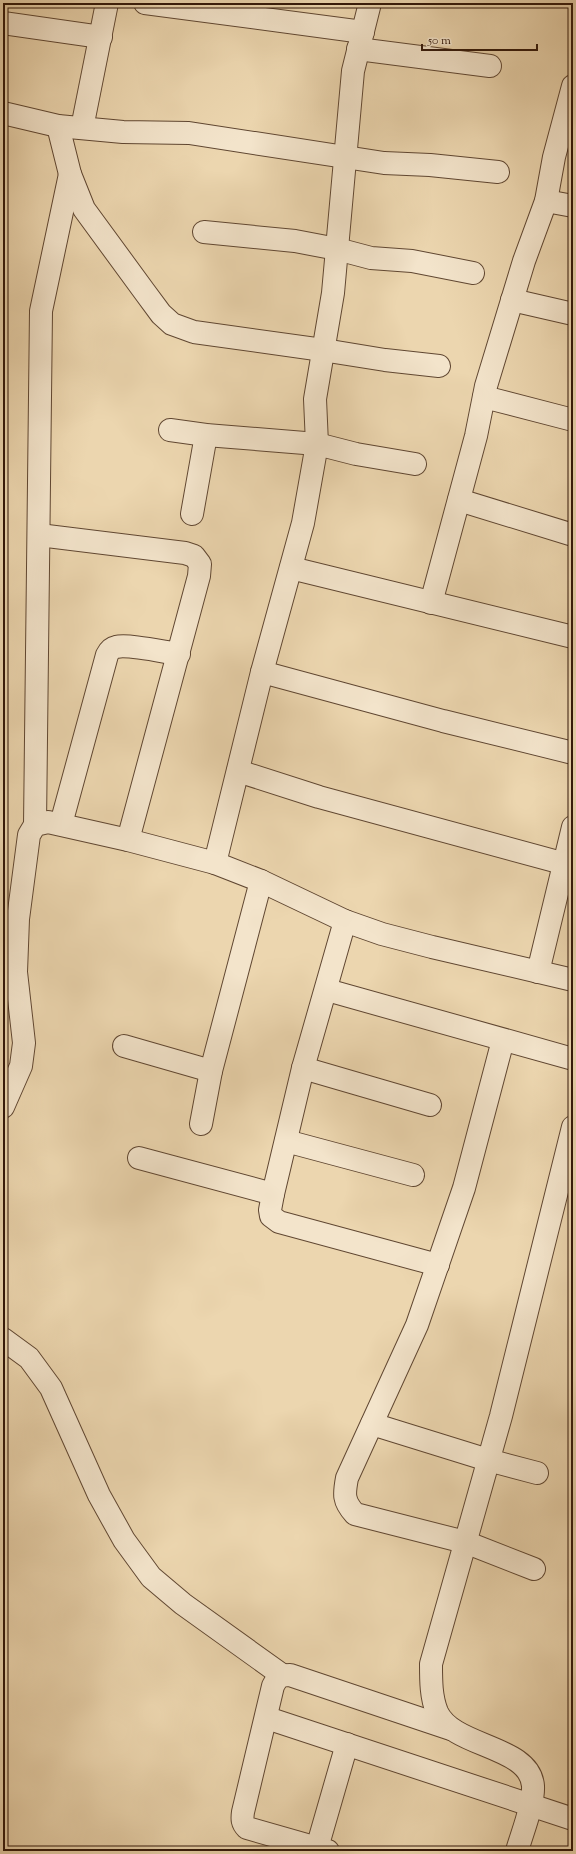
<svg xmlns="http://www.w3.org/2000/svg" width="576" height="1854" font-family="'Sorts Mill Goudy',serif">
  <rect width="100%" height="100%" fill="#ecd6af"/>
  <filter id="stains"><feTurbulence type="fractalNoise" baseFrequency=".005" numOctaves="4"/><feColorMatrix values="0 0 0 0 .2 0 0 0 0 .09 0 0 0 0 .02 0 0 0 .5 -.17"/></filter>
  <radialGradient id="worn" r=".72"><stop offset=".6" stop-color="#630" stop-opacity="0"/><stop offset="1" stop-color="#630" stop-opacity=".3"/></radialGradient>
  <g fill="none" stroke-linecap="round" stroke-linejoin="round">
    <g stroke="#604732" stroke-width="24">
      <g id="minor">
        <path d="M145 3 363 32"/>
        <path d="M3 23 101 37"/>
        <path d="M358 49 490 66"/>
        <path d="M3 113 58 126 123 132 189 133 384 163 430 165 498 172"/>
        <path d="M58 126 70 174 84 209 144 291 161 314 172 324 194 332 323 350 385 360 439 366"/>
        <path d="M82 128 107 3"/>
        <path d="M546 201 573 206"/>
        <path d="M204 232 295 241 337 249 371 258 412 261 473 273"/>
        <path d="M512 300 573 314"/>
        <path d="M484 397 573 420"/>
        <path d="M170 430 206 435 317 444 356 454 415 464"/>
        <path d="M459 500 573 535"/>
        <path d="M192 514 206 435"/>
        <path d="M39 535 185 553 194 556 200 564 199 576 128 840"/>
        <path d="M291 568 573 637"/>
        <path d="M431 603 476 436 486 386 524 261 546 201 554 157 573 86"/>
        <path d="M262 672 443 721 573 753"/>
        <path d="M238 771 319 797 573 866"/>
        <path d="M61 824 107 655C109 651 111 648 116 647 128 644 164 652 179 654"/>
        <path d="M35 825 41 311 70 174"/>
        <path d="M215 863 262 672 303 523 317 444 315 399 333 293 353 71 370 3"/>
        <path d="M345 921 303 1068 273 1194 270 1210 271 1216 279 1222 438 1265"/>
        <path d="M538 972 573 827"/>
        <path d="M327 990 573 1059"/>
        <path d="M503 1040 464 1188 417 1325 347 1478C344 1494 343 1501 355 1514L465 1542 534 1569"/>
        <path d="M124 1046 211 1071"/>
        <path d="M303 1068 430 1105"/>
        <path d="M3 1107 21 1066 24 1043 16 972 18 919 29 835 35 825 48 822 128 840 215 863 261 881 345 921 382 934 432 947 573 980"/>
        <path d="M201 1124 211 1071 261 881"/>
        <path d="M286 1141 413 1175"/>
        <path d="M139 1158 273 1194"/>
        <path d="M3 1339 29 1358 51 1388 99 1495 124 1540 151 1577 183 1604 282 1675"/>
        <path d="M372 1424 488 1460 537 1473"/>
        <path d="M267 1718 573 1819"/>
        <path d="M317 1848 347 1744"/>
        <path d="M328 1851 247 1828C242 1823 242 1819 243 1812L273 1686C277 1678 280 1675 290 1675L451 1729"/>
        <path d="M517 1851C522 1833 534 1804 533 1786 530 1745 453 1748 437 1712 431 1697 431 1681 431 1664L501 1416 573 1127"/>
      </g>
    </g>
    <use href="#minor" stroke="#f3e4cb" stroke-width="22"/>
  </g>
  <rect width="576" height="1854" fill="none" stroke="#ecd6af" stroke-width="16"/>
  <rect x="4" y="4" width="568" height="1846" fill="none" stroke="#321709" stroke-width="2"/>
  <rect x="8" y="8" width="560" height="1838" fill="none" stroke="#321709"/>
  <path d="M422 44v6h115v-6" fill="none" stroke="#321709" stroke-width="2"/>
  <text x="428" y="44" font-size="12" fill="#321709" stroke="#f3e4cb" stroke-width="3" paint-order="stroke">50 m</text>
  <rect width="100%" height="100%" filter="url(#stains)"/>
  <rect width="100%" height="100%" fill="url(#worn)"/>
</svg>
